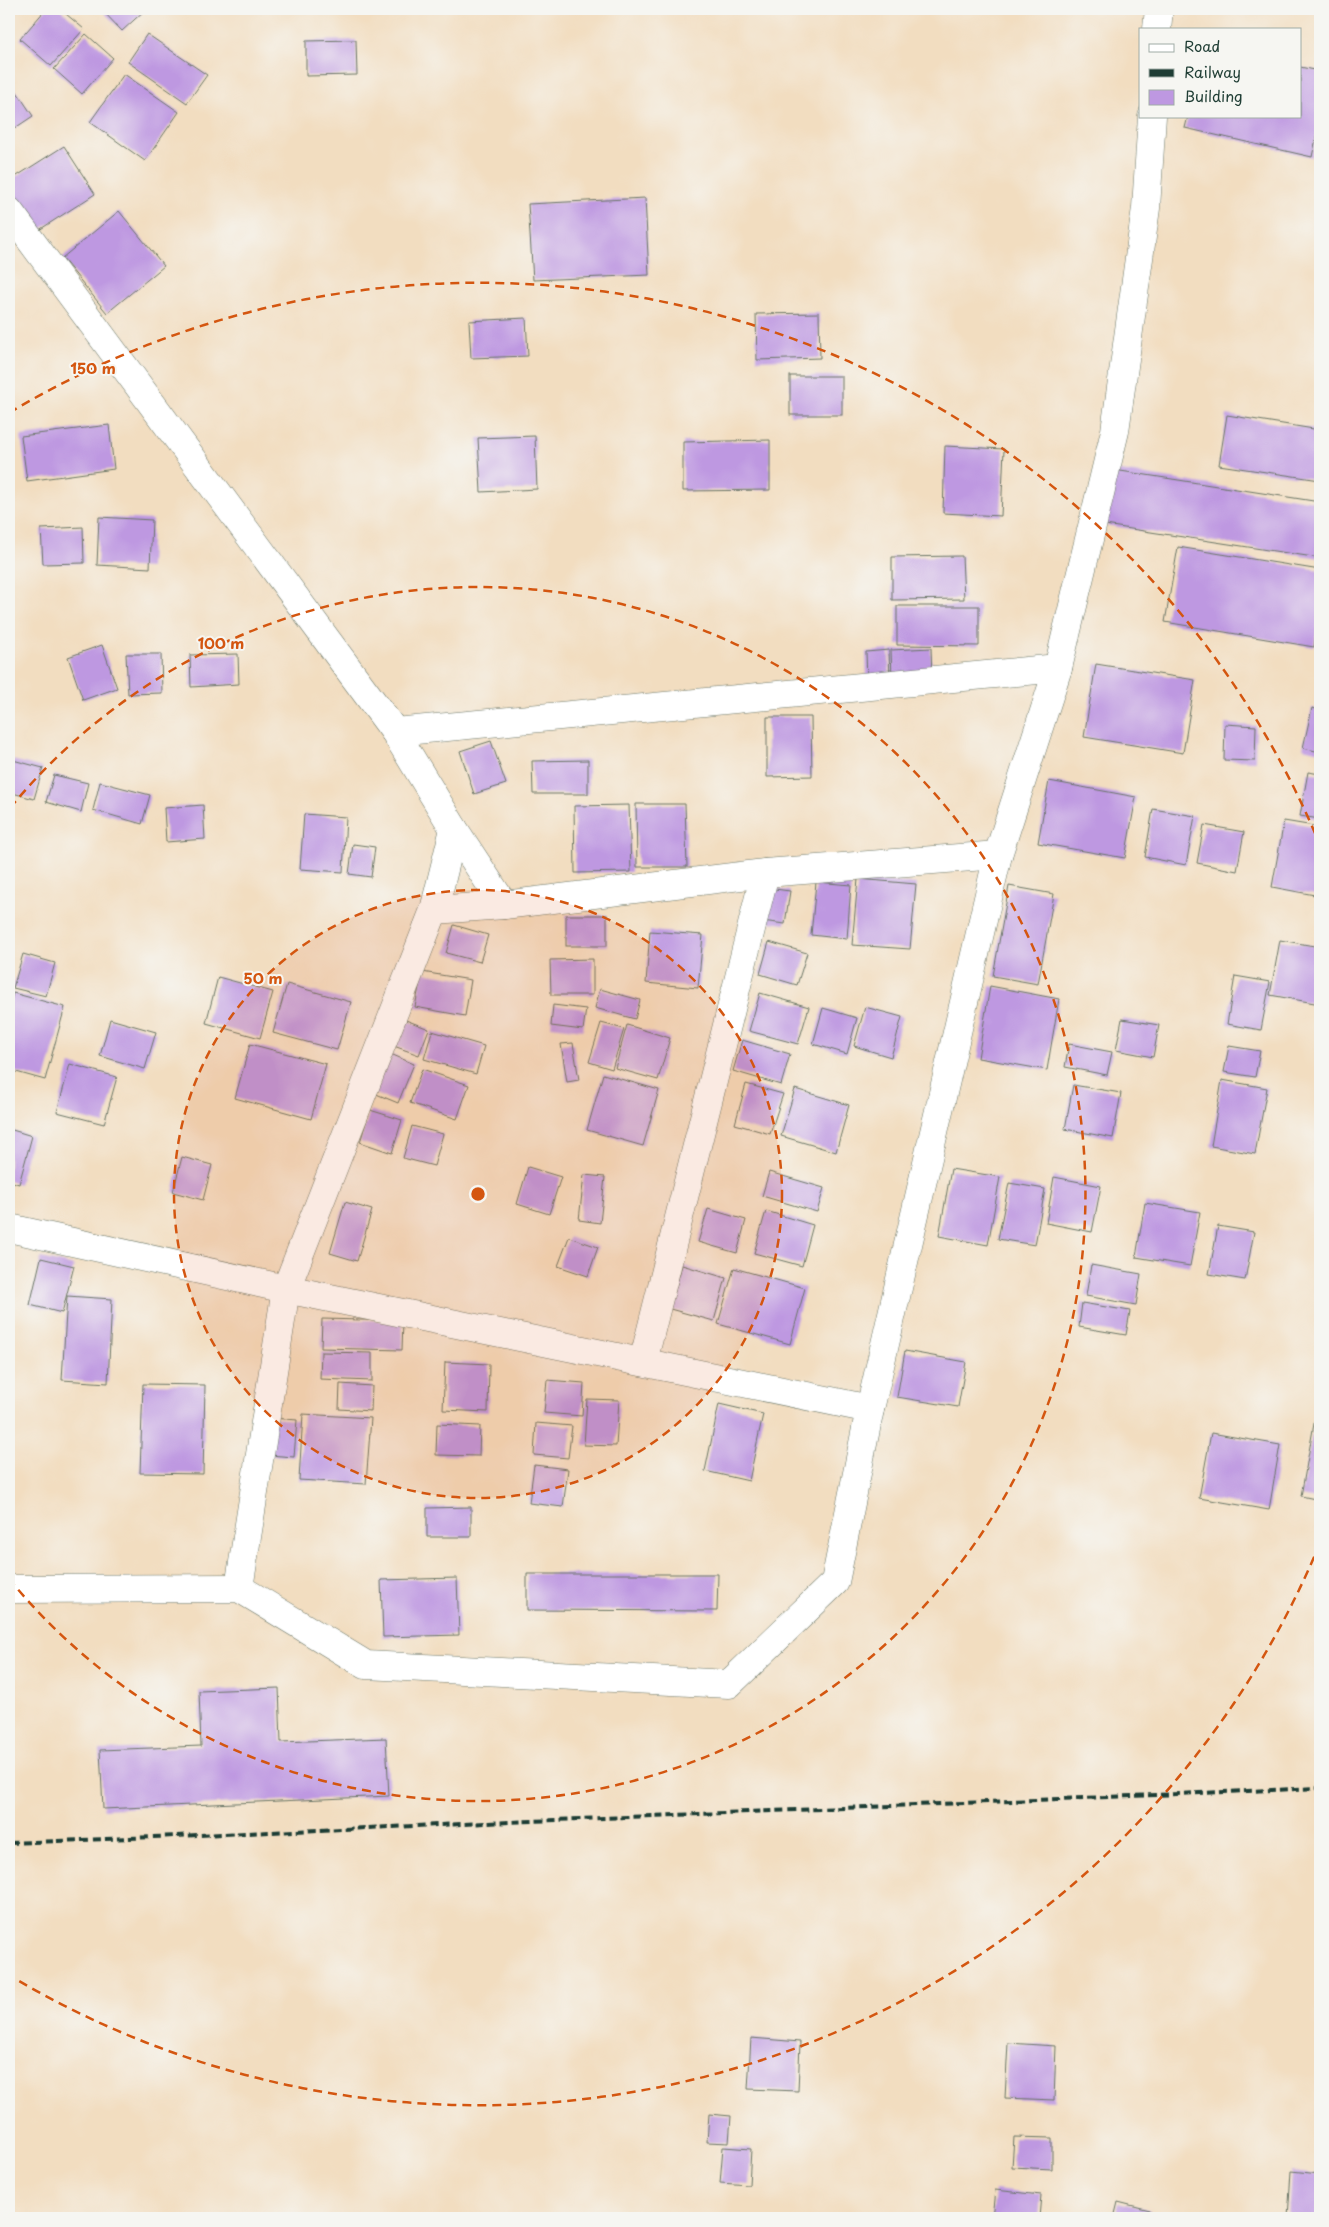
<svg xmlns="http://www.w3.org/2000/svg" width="1329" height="2227" font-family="'Playpen Sans',sans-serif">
  <rect width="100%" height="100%" fill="#f6f6f2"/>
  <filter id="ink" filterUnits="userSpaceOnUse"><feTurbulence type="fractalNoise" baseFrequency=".02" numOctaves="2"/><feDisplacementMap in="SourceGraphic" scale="10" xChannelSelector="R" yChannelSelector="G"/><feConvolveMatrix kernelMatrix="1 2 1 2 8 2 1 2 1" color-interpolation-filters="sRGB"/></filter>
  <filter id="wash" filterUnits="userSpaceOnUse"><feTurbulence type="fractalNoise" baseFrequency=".0096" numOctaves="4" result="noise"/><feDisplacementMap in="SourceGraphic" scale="20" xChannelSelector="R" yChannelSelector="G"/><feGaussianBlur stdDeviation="1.12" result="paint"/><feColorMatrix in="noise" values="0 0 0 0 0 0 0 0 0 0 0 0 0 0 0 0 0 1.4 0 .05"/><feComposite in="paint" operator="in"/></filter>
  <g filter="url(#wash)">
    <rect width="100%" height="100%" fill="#f2ddc0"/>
    <g id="blocks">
      <g fill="#be98e1">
        <path d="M46 9H60L84 29 51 66 20 39Z"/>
        <path d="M101 9H146L122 31Z"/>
        <path d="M86 34 113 58 82 94 54 69Z"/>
        <path d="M147 34 207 75 187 103 128 62Z"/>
        <path d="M356 40 357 75 306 76V41Z"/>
        <path d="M1300 67 1320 71V120L1312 157 1185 128 1188 116H1300Z"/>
        <path d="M124 74 179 112 145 161 90 122Z"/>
        <path d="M9 80 33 116 9 132Z"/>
        <path d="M64 146 95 194 36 232 9 189V181Z"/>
        <path d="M645 198 649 275 533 280 528 204Z"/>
        <path d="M119 211 164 266 107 313 62 258Z"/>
        <path d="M819 313 820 358 757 360 756 314Z"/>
        <path d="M526 318 528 356 471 358 469 321Z"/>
        <rect x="790" y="376" width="52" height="39"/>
        <path d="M1227 415 1320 430V480L1219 465Z"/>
        <path d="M109 425 114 469 27 481 21 436Z"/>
        <path d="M535 436 537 489 481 492 478 438Z"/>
        <path d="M770 440V490L683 491V442Z"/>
        <path d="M945 446 1004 449 1001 516 943 513Z"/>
        <path d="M1114 470 1320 502V558L1105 525Z"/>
        <path d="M99 517 152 520 150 568 97 565Z"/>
        <path d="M83 527 84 563 43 564 41 529Z"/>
        <path d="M1178 547 1320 570V610L1314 647 1165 622Z"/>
        <path d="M962 556 964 599 892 600V557Z"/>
        <path d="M897 606H979V646L897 645Z"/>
        <path d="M102 645 117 688 83 700 68 657Z"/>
        <path d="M931 648 932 678 892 680 891 650Z"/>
        <path d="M889 650 890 682H867L866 652Z"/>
        <path d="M126 654H161L162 693 128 694Z"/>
        <path d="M238 654 239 684 191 687 190 655Z"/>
        <path d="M1096 664 1195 680 1183 753 1084 737Z"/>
        <path d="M1312 708 1320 710V752L1303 748Z"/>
        <path d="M767 717H811L812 776 767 777Z"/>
        <path d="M1225 724 1256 726 1255 761 1224 760Z"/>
        <path d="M491 741 506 784 474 794 460 751Z"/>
        <path d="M9 759 43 768 34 799 9 792Z"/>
        <path d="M588 760V794H533L532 761Z"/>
        <path d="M1308 772 1320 774V819L1300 816Z"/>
        <path d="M54 775 88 783 81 812 46 802Z"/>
        <path d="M1049 781 1136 797 1125 858 1038 843Z"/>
        <path d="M100 782 150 795 142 824 93 810Z"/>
        <path d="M636 804H685L687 867H637Z"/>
        <path d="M203 805 205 839 166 842 164 808Z"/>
        <path d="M629 805 631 872 575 873 574 806Z"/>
        <path d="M1153 809 1195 816 1186 865 1145 857Z"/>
        <path d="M304 814 346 817 343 872 300 869Z"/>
        <path d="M1284 821 1320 827V896L1272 887Z"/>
        <path d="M1204 825 1244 832 1237 871 1197 863Z"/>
        <path d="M353 844 375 847 371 877 349 874Z"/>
        <path d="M858 879 916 884 910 949 852 945Z"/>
        <path d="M816 882 851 885 847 939 811 935Z"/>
        <path d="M1009 886 1054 894 1038 984 993 976Z"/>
        <path d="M767 888 790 891 785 924 762 921Z"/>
        <rect x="566" y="915" width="41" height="31"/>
        <path d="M454 925 488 935 480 962 446 953Z"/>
        <path d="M650 931 703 935 698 988 646 983Z"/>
        <path d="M1280 940 1320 947V1004L1270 995Z"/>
        <path d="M769 942 807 953 797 985 760 974Z"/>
        <path d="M23 954 55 963 46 996 13 988Z"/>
        <path d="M593 959V995H551L550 960Z"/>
        <path d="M422 972 471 980 465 1016 415 1007Z"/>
        <path d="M1235 976 1270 982 1261 1030 1227 1024Z"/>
        <path d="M218 977 273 992 260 1038 206 1023Z"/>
        <path d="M287 984 351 1002 337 1050 273 1033Z"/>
        <path d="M990 986 1059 999 1047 1070 978 1058Z"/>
        <path d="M600 989 640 1000 635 1019 595 1008Z"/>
        <path d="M13 993 65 1007 45 1080 9 1070V1007Z"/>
        <path d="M760 993 809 1007 798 1044 749 1031Z"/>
        <path d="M553 1005 586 1009 583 1030 551 1026Z"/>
        <path d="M865 1007 902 1017 891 1057 854 1046Z"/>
        <path d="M823 1008 857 1018 847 1054 813 1044Z"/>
        <path d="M398 1017 429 1029 419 1055 388 1044Z"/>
        <path d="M110 1019 156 1032 145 1069 100 1056Z"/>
        <path d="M1122 1019 1159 1025 1153 1057 1116 1050Z"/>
        <path d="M601 1023 624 1029 612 1069 589 1062Z"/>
        <path d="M627 1025 670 1038 658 1080 615 1068Z"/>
        <path d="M432 1031 484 1046 476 1074 424 1059Z"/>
        <path d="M742 1040 790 1054 781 1085 733 1071Z"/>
        <path d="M573 1043 579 1080 567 1082 561 1044Z"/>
        <path d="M250 1044 326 1064 311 1119 235 1098Z"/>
        <path d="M1069 1044 1112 1052 1107 1075 1065 1067Z"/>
        <path d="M1229 1046 1260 1051 1255 1077 1224 1072Z"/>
        <path d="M386 1052 414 1064 398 1103 369 1091Z"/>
        <path d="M70 1064 117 1077 104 1124 57 1112Z"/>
        <path d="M422 1069 469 1085 457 1119 410 1103Z"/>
        <path d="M603 1074 659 1090 643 1146 587 1130Z"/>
        <path d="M1222 1080 1267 1088 1255 1154 1211 1146Z"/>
        <path d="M746 1084 783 1094 770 1134 735 1124Z"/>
        <path d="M1073 1085 1121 1093 1113 1138 1065 1129Z"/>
        <path d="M795 1089 849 1105 836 1152 781 1136Z"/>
        <path d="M370 1110 402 1120 392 1153 360 1142Z"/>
        <path d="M412 1126 443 1134 434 1166 403 1158Z"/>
        <path d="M9 1129 32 1136 19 1184 9 1181Z"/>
        <path d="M182 1157 212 1165 203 1200 173 1192Z"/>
        <path d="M528 1167 561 1177 549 1214 517 1204Z"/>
        <path d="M951 1169 1000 1177 988 1245 939 1236Z"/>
        <path d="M769 1172 824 1188 817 1212 762 1196Z"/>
        <path d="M584 1175 605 1177 600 1223 579 1220Z"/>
        <path d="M1054 1177 1101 1186 1092 1232 1046 1223Z"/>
        <path d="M1009 1183 1045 1189 1035 1245 998 1239Z"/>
        <path d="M345 1202 372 1210 357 1261 330 1253Z"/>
        <path d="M1145 1203 1200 1212 1190 1266 1136 1257Z"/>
        <path d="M708 1209 746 1220 737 1253 698 1242Z"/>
        <path d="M766 1211 813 1225 802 1266 754 1253Z"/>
        <path d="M1218 1226 1254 1232 1245 1280 1209 1274Z"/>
        <path d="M569 1237 598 1247 588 1276 558 1266Z"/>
        <path d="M41 1258 74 1266 62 1313 30 1305Z"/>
        <path d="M682 1265 726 1278 714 1321 670 1309Z"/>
        <path d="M1091 1265 1141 1274 1136 1305 1086 1296Z"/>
        <path d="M734 1268 805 1288 790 1344 718 1324Z"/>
        <path d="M67 1296 112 1299 108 1383 62 1380Z"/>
        <path d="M1082 1303 1130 1311 1126 1335 1079 1327Z"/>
        <path d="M322 1319 403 1321 402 1350 321 1348Z"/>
        <path d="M905 1351 966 1362 958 1407 897 1397Z"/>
        <path d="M321 1352 372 1353V1381L320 1379Z"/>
        <path d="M445 1362 489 1364 488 1412 443 1410Z"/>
        <path d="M547 1380 584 1383 582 1416 544 1413Z"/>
        <path d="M143 1384 205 1385 203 1474 140 1473Z"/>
        <path d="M340 1384 372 1386 371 1411 339 1409Z"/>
        <path d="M587 1399 619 1400 616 1446 584 1445Z"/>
        <path d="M719 1404 763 1414 749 1481 705 1471Z"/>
        <path d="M1317 1407H1320V1500L1301 1496Z"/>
        <path d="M303 1414 371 1418 366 1484 299 1480Z"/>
        <path d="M272 1418 297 1420 294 1457 269 1455Z"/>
        <path d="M536 1423 572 1426 568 1458 534 1455Z"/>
        <path d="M437 1424 480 1426 479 1456 436 1455Z"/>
        <path d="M1211 1433 1280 1445 1269 1510 1199 1498Z"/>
        <path d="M534 1465 568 1469 563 1507 529 1503Z"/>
        <path d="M471 1507V1537H427V1508Z"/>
        <path d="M527 1574H718L717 1611 527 1610Z"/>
        <path d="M457 1578 459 1635 383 1637 381 1580Z"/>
        <path d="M279 1688 281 1742 386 1738 389 1796 103 1809 100 1750 201 1746 199 1691Z"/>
        <path d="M751 2038 800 2042 798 2091 748 2089Z"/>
        <path d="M1008 2043 1056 2046 1054 2100 1005 2098Z"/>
        <path d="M709 2114 731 2116 729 2143 707 2142Z"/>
        <path d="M1014 2137 1052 2138V2169L1012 2167Z"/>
        <path d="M723 2147 751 2149 749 2185 720 2183Z"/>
        <path d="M1291 2171 1320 2174V2218H1288Z"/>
        <path d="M995 2190 1041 2195 1039 2218H992Z"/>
        <path d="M1118 2202 1150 2210 1148 2218H1114Z"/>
      </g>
    </g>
  </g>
  <g filter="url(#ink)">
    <use href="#blocks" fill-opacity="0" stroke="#697565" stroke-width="1"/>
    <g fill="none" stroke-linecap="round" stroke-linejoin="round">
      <g stroke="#697565" stroke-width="29">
        <g id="minor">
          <path d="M1157 29 1159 9"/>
          <path d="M9 211 395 732 454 829 434 910 286 1289 239 1588"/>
          <path d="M395 732 1058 668"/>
          <path d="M454 829 504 905"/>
          <path d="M434 910 504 905 765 873 998 855"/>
          <path d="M9 1228 286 1289 870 1409"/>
          <path d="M643 1362 765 873"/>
          <path d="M9 1589 239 1588 366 1665 729 1684 835 1582 870 1409 998 855 1058 668 1115 431 1146 208 1152 116"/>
        </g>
      </g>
      <use href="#minor" stroke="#fff" stroke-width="28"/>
      <path stroke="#1f3d34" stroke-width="4" stroke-dasharray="8 4" stroke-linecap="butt" d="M9 1843 1320 1788"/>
    </g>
  </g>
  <circle cx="478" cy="1194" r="304" fill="#d45610" fill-opacity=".12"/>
  <g fill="none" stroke="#d45610" stroke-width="2.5" stroke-dasharray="9 6">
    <circle cx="478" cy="1194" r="304"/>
    <path d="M10 808A607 607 0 1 1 10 1580"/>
    <path d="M1320 1543A911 911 0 0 1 9 1975M9 413A911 911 0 0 1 1320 845"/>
  </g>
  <circle cx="478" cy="1194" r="8" fill="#d45610" stroke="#f6f6f2" stroke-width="2.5"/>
  <g font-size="15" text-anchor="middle" font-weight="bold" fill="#d45610" stroke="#f6f6f2" stroke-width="4" stroke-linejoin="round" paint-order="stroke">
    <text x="93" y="374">150 m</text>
    <text x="221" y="649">100 m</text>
    <text x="263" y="984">50 m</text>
  </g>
  <rect width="1329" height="2227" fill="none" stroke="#f6f6f2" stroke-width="30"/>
  <rect x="1139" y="28" width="162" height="90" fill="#f6f6f2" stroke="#a0aca6"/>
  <rect x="1149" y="44" width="25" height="8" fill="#ffffff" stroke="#a0aca6"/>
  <text x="1184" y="52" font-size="15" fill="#1f3d34">Road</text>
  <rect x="1149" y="69" width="25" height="8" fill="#1f3d34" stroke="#a0aca6"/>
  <text x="1184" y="78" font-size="15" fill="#1f3d34">Railway</text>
  <rect x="1149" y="90" width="25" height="15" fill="#be98e1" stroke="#a0aca6"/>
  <text x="1184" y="102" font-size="15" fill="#1f3d34">Building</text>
</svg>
